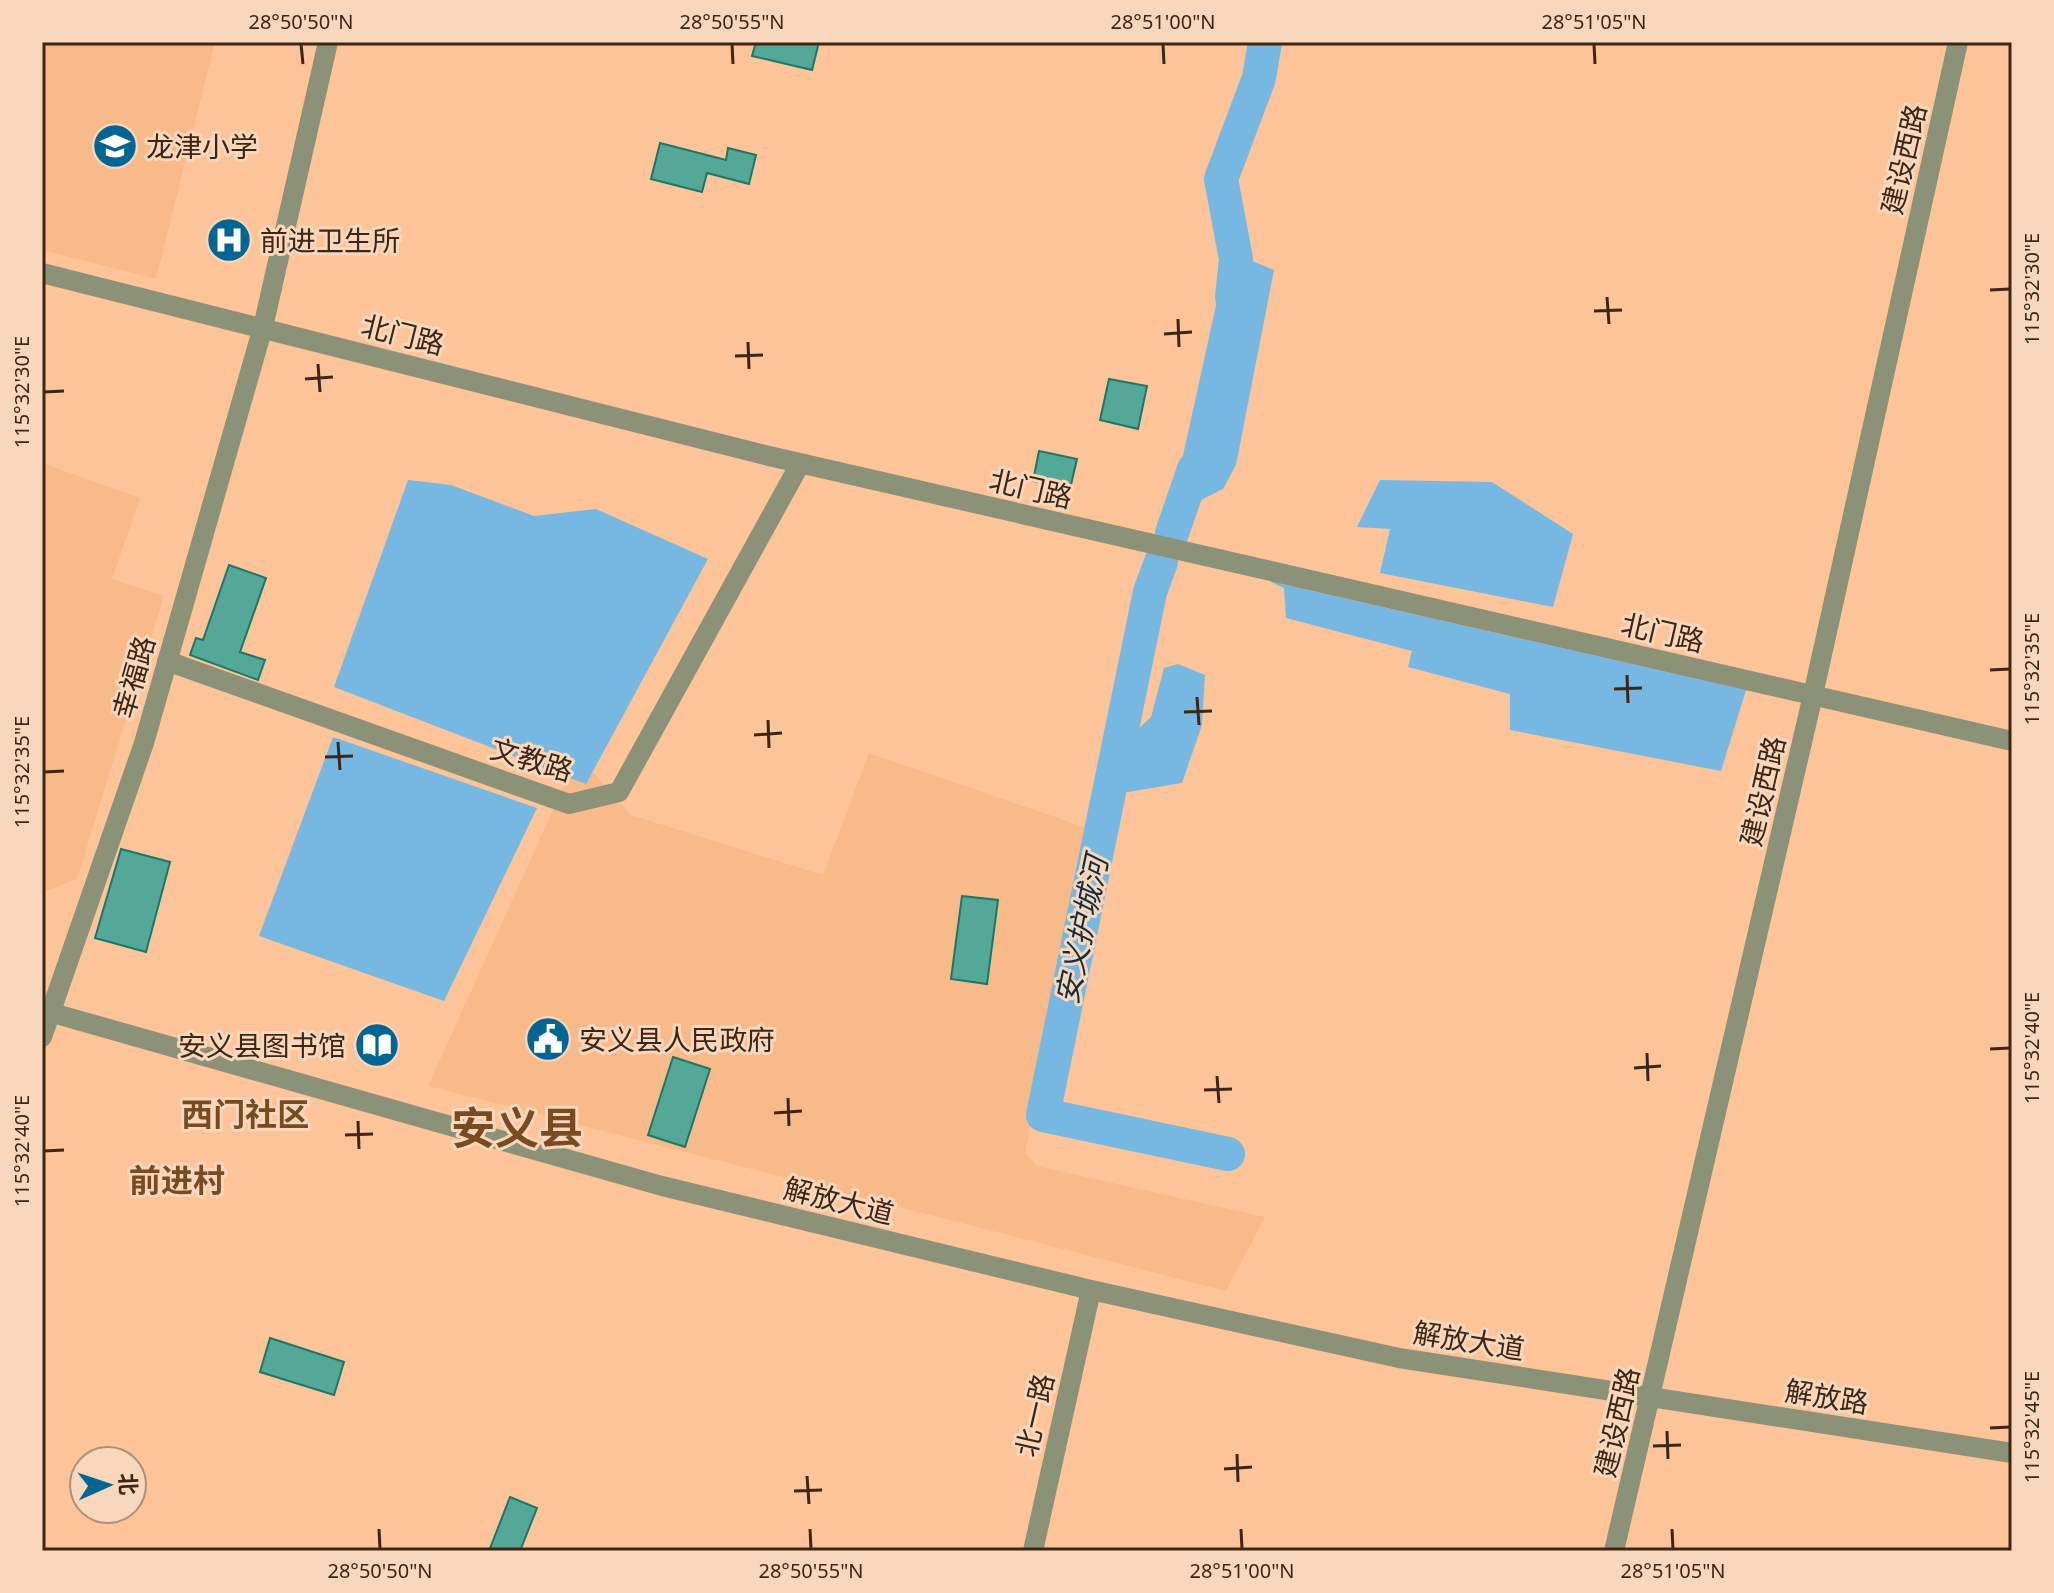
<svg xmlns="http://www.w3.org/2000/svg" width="2054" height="1593" font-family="'Noto Sans','Noto Sans SC',sans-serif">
  <rect width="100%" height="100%" fill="#fdc499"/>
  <g fill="#f9ba8a">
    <path d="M42 42H215L156 279 42 250Z"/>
    <path d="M42 463 140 498 112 579 164 596 77 879 44 892Z"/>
    <path d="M869 753 1087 828 1025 1153 1037 1166 1265 1217 1226 1291 428 1086 578 755 631 815 823 875Z"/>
  </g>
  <g fill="#77b8e3">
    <path d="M1228 251 1274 270 1236 465 1223 489 1161 520 1182 460Z"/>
    <path d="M408 480 451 485 534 516 596 509 708 559 586 784 334 687Z"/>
    <path d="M1380 480 1492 482 1573 534 1553 607 1380 573 1390 529 1357 527Z"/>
    <path d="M1269 581 1746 690 1721 771 1510 730V694L1408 667 1412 651 1286 618 1284 588Z"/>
    <path d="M1178 664 1205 675 1202 725 1182 783 1122 793 1128 750 1138 729 1151 717 1164 668Z"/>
    <path d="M333 737 537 808 444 1001 259 936Z"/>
  </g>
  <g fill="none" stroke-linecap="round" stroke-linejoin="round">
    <g stroke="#77b8e3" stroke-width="34">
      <path d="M1232 297 1236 259 1221 179 1259 78 1265 42"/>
      <path d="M1172 533 1194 469"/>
      <path d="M1161 562 1150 592 1043 1115 1228 1154"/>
    </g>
  </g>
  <g fill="#53a897" stroke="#1b7868" stroke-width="2">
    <path d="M756 42H819L812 70 752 56Z"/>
    <path d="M660 143 726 160 728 148 756 155 749 184 707 173 702 192 651 179Z"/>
    <path d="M1109 379 1147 386 1138 429 1100 420Z"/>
    <path d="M1039 451 1077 459 1070 489 1033 481Z"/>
    <path d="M229 565 266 578 240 652 265 660 258 680 190 655 196 638 203 640Z"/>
    <path d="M121 849 170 862 146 952 95 938Z"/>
    <path d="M962 896 998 900 987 984 951 979Z"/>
    <path d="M673 1057 710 1069 685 1147 648 1135Z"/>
    <path d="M270 1338 344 1362 334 1395 260 1372Z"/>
    <path d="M510 1497 537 1508 520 1551H489Z"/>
  </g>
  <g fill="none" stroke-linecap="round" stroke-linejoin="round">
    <g stroke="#8b9277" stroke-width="20">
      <path d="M42 273 769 456 2012 741"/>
      <path d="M167 661 569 804 619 792 800 464"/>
      <path d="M42 1010 662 1186 1091 1290 1399 1358 2012 1453"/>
      <path d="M42 1037 144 743 263 327 328 42"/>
      <path d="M1033 1551 1091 1290"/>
      <path d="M1614 1551 1813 695 1958 42"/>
    </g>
  </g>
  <path fill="none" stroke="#3c2615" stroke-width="3" d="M301 44 303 64M732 44 733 64M1163 44 1164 64M1594 44 1595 64M1990 290 2010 289M1607 297 1609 324M1594 311 1622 310M1178 319 1179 347M1164 334 1192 332M748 342 749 369M735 356 763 355M318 364 320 392M305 379 333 377M44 392 64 391M1990 670 2010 669M1627 675 1628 703M1614 689 1642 688M1197 697 1199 725M1184 712 1212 711M768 720 769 748M754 735 782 733M338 742 340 770M325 757 353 756M44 772 64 771M1990 1049 2010 1048M1647 1053 1648 1081M1634 1068 1661 1066M1217 1076 1219 1103M1204 1090 1232 1089M788 1098 789 1126M774 1113 802 1111M358 1121 359 1149M345 1135 373 1134M44 1151 64 1150M1990 1428 2010 1427M1667 1431 1668 1459M1653 1446 1681 1445M1237 1454 1238 1482M1224 1469 1252 1467M807 1476 809 1504M794 1491 822 1490M379 1529 380 1549M810 1529 811 1549M1241 1529 1242 1549M1672 1529 1673 1549"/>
  <defs>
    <g id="school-disc" transform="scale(2.3)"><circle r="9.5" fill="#026695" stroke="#f9d7bd"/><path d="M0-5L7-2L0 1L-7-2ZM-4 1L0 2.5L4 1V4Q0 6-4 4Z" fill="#fff"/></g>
    <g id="hospital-disc" transform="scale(2.3)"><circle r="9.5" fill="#026695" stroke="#f9d7bd"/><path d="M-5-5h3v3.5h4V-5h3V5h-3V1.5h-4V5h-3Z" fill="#fff"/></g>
    <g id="civic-disc" transform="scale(2.3)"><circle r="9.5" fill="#026695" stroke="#f9d7bd"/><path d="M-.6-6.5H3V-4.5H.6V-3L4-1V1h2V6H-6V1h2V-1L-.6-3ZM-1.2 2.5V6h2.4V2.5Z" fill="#fff"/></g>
    <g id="library-disc" transform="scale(2.3)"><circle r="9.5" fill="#026695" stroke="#f9d7bd"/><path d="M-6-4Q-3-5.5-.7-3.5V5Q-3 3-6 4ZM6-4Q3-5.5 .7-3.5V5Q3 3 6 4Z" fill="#fff"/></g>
  </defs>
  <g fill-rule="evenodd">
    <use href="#school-disc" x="115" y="146"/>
    <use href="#hospital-disc" x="229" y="240"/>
    <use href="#civic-disc" x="548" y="1039"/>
    <use href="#library-disc" x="377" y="1045"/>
  </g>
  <g text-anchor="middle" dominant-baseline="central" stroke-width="6" stroke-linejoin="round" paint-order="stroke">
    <g font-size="28" fill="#3c2615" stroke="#f9d7bd" text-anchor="start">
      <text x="146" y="146">龙津小学</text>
      <text x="260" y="240">前进卫生所</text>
      <text x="579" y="1039">安义县人民政府</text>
      <text x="346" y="1045" text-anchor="end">安义县图书馆</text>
    </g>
    <g font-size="28" fill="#3c2615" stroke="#f9d7bd">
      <text transform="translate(1903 159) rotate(-77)">建设西路</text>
      <text transform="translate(403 334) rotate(14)">北门路</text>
      <text transform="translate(1031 488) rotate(13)">北门路</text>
      <text transform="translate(1663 632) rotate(13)">北门路</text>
      <text transform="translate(133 677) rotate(-74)">幸福路</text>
      <text transform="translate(532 759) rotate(17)">文教路</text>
      <text transform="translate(1762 791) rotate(-77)">建设西路</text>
      <text transform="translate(839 1200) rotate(14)">解放大道</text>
      <text transform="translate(1469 1340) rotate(9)">解放大道</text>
      <text transform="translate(1827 1396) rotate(9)">解放路</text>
      <text transform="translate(1034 1415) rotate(-77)">北一路</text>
      <text transform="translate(1616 1422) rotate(-77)">建设西路</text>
    </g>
    <g font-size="30" font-style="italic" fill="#122f41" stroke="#f9d7bd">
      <text transform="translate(1081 930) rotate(-78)">安义护城河</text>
    </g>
    <g font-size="32" font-weight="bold" fill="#7a4a20" stroke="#f9d7bd">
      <text x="245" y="1113">西门社区</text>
      <text x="177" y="1179">前进村</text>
    </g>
    <g font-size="44" font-weight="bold" fill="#7a4a20" stroke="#f9d7bd">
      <text x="517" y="1127">安义县</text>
    </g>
  </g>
  <rect width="2054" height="1593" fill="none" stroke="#f9d7bd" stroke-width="88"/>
  <g transform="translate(108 1485) rotate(87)"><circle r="38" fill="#f9d7bd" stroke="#ad907a" stroke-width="2"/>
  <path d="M0-6L14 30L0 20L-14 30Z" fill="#026695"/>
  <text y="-12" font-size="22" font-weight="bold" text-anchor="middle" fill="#3c2615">北</text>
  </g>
  <rect x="44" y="44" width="1966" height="1505" fill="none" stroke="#3c2615" stroke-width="3"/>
  <g font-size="20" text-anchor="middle" fill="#3c2615">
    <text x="301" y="29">28°50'50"N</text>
    <text x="732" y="29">28°50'55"N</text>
    <text x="1163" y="29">28°51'00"N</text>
    <text x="1594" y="29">28°51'05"N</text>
    <text transform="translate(2032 289) rotate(-90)" y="7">115°32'30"E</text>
    <text transform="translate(22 392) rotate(-90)" y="7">115°32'30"E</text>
    <text transform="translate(2032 669) rotate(-90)" y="7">115°32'35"E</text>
    <text transform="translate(22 772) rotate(-90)" y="7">115°32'35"E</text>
    <text transform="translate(2032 1048) rotate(-90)" y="7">115°32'40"E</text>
    <text transform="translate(22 1151) rotate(-90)" y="7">115°32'40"E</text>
    <text transform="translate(2032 1427) rotate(-90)" y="7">115°32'45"E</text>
    <text x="380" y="1578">28°50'50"N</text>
    <text x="811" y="1578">28°50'55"N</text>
    <text x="1242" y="1578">28°51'00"N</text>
    <text x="1673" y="1578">28°51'05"N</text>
  </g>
</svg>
